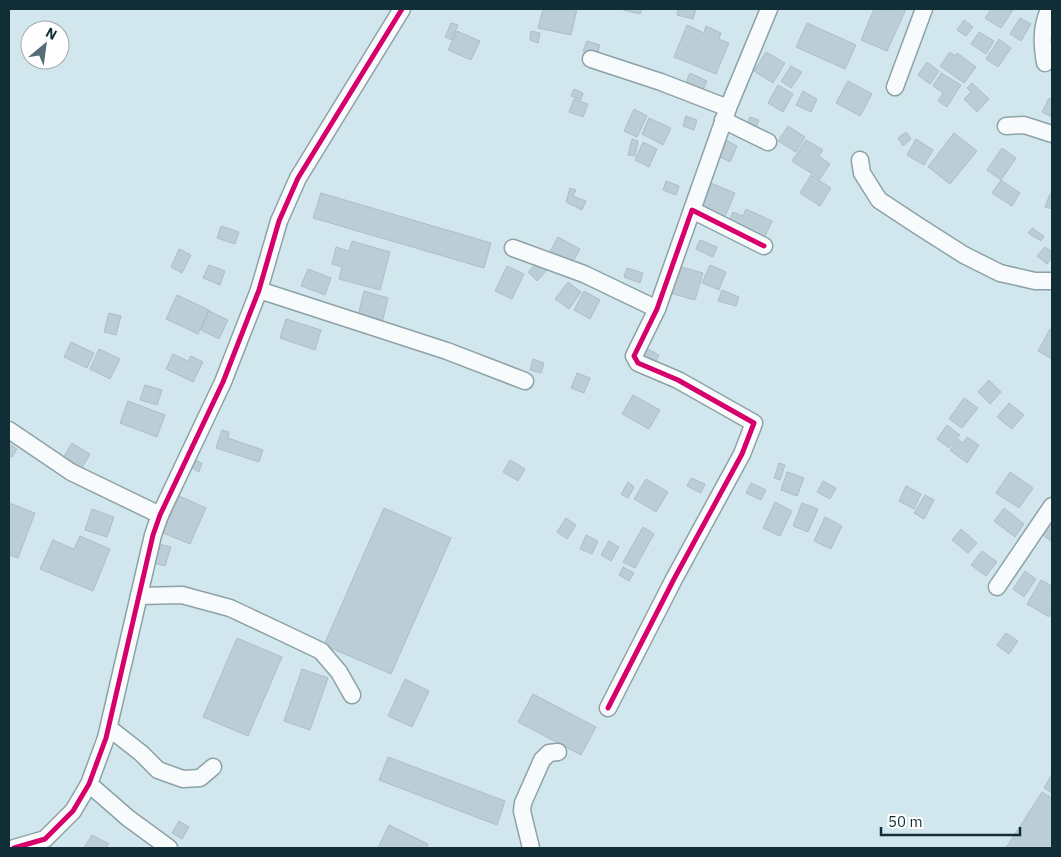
<svg xmlns="http://www.w3.org/2000/svg" width="1061" height="857" font-family="'IBM Plex Sans',sans-serif">
  <rect width="100%" height="100%" fill="#d2e7ed"/>
  <g fill="#bbced8" stroke="#acbfc9">
    <path d="M543 9H577L571 35 538 28Z"/>
    <path d="M620 9H642L640 14Z"/>
    <path d="M678 9H696L693 19 677 15Z"/>
    <path d="M874 9H906L887 51 861 40Z"/>
    <path d="M991 9 1013 10 1001 28 985 18Z"/>
    <path d="M1020 18 1031 24 1021 41 1010 34Z"/>
    <path d="M964 20 973 27 966 36 957 30Z"/>
    <path d="M451 23 458 25 452 40 445 37Z"/>
    <path d="M807 23 856 45 845 69 796 47Z"/>
    <path d="M687 25 704 33 706 26 721 33 719 39 729 43 716 74 674 57Z"/>
    <path d="M457 31 480 41 471 60 448 50Z"/>
    <path d="M531 31 540 33 538 43 530 40Z"/>
    <path d="M979 32 994 41 986 54 971 44Z"/>
    <path d="M999 39 1011 48 998 67 986 59Z"/>
    <path d="M587 41 600 45 597 55 583 51Z"/>
    <path d="M766 52 785 63 773 83 754 71Z"/>
    <path d="M950 52 955 56 957 53 976 67 964 83 940 66Z"/>
    <path d="M927 62 939 71 930 84 918 75Z"/>
    <path d="M791 66 802 72 791 88 781 81Z"/>
    <path d="M690 73 707 81 700 96 683 88Z"/>
    <path d="M941 73 961 85 947 107 938 101 943 93 933 86Z"/>
    <path d="M848 81 872 94 860 116 836 103Z"/>
    <path d="M972 83 989 99 977 112 964 99 971 92 967 88Z"/>
    <path d="M778 85 793 94 783 112 768 103Z"/>
    <path d="M574 89 583 93 581 100 571 96Z"/>
    <path d="M803 91 817 99 811 112 796 105Z"/>
    <path d="M1049 98 1052 100V117L1042 112Z"/>
    <path d="M574 99 588 104 583 117 569 112Z"/>
    <path d="M634 109 647 116 637 137 624 131Z"/>
    <path d="M686 116 697 120 694 130 683 126Z"/>
    <path d="M750 117 759 120 754 132 745 128Z"/>
    <path d="M649 118 671 128 663 145 642 134Z"/>
    <path d="M788 126 805 137 796 152 778 141Z"/>
    <path d="M906 132 911 139 903 146 898 138Z"/>
    <path d="M954 133 977 151 950 184 928 167Z"/>
    <path d="M722 138 737 146 730 162 714 154Z"/>
    <path d="M632 139 638 141 635 156 628 155Z"/>
    <path d="M916 139 933 150 924 165 907 155Z"/>
    <path d="M806 140 823 150 819 156 830 164 820 179 792 161Z"/>
    <path d="M643 142 657 149 649 167 635 160Z"/>
    <path d="M1002 148 1016 158 1001 180 987 170Z"/>
    <path d="M811 175 831 188 820 206 800 193Z"/>
    <path d="M1001 180 1020 193 1012 206 992 193Z"/>
    <path d="M666 181 679 186 676 195 663 190Z"/>
    <path d="M708 182 735 193 724 219 697 208Z"/>
    <path d="M570 188 576 190 573 196 586 201 582 210 566 202Z"/>
    <path d="M321 193 491 243 484 268 313 218Z"/>
    <path d="M1050 194H1052V209L1045 207Z"/>
    <path d="M746 209 772 221 764 239 728 223 733 212 743 216Z"/>
    <path d="M221 226 239 232 235 244 217 238Z"/>
    <path d="M1032 228 1044 236 1041 241 1028 233Z"/>
    <path d="M558 237 580 249 570 267 548 255Z"/>
    <path d="M700 240 717 247 713 257 696 249Z"/>
    <path d="M352 241 390 252 380 290 339 279 342 267 332 264 336 247 349 251Z"/>
    <path d="M1045 247 1052 252V258L1047 264 1037 256Z"/>
    <path d="M179 249 191 255 182 273 171 267Z"/>
    <path d="M538 261 547 270 537 281 528 272Z"/>
    <path d="M209 265 225 271 220 285 203 278Z"/>
    <path d="M710 265 726 272 719 290 702 283Z"/>
    <path d="M507 266 524 274 512 299 495 291Z"/>
    <path d="M678 266 703 273 695 300 670 293Z"/>
    <path d="M627 268 643 273 640 283 624 277Z"/>
    <path d="M308 269 331 278 325 295 301 286Z"/>
    <path d="M568 282 581 292 569 309 555 299Z"/>
    <path d="M722 290 739 297 736 306 718 301Z"/>
    <path d="M364 291 388 298 382 323 358 316Z"/>
    <path d="M584 291 600 300 590 319 574 310Z"/>
    <path d="M177 295 209 310 198 334 166 319Z"/>
    <path d="M209 311 228 320 219 339 201 330Z"/>
    <path d="M109 313 121 316 116 335 104 332Z"/>
    <path d="M286 319 321 330 315 350 280 338Z"/>
    <path d="M1050 329 1052 330V359L1038 351Z"/>
    <path d="M71 342 94 353 87 368 64 357Z"/>
    <path d="M646 348 659 355 654 365 640 359Z"/>
    <path d="M99 349 120 359 110 379 90 369Z"/>
    <path d="M173 354 188 361 191 356 203 362 193 382 166 369Z"/>
    <path d="M533 359 544 363 541 373 530 370Z"/>
    <path d="M577 373 590 378 584 393 571 388Z"/>
    <path d="M989 380 1001 392 990 404 978 392Z"/>
    <path d="M145 385 162 390 157 405 140 400Z"/>
    <path d="M633 395 660 410 649 429 622 414Z"/>
    <path d="M964 398 978 408 962 428 949 419Z"/>
    <path d="M128 401 165 415 157 437 120 423Z"/>
    <path d="M1009 403 1024 415 1012 429 997 417Z"/>
    <path d="M947 425 960 435 949 448 937 439Z"/>
    <path d="M222 430 229 432 228 438 263 450 259 462 216 448Z"/>
    <path d="M967 437 979 445 967 463 950 450 958 439 963 443Z"/>
    <path d="M72 443 90 454 80 471 62 460Z"/>
    <path d="M9 444 17 449 12 457 9 456Z"/>
    <path d="M195 460 202 463 199 472 192 468Z"/>
    <path d="M510 460 525 469 518 481 503 472Z"/>
    <path d="M779 463 785 465 780 480 774 478Z"/>
    <path d="M787 472 804 478 797 496 781 490Z"/>
    <path d="M1010 472 1033 488 1019 508 996 493Z"/>
    <path d="M691 478 705 484 701 493 687 486Z"/>
    <path d="M646 479 668 492 656 512 634 499Z"/>
    <path d="M823 481 836 488 830 499 817 492Z"/>
    <path d="M628 482 634 487 628 498 621 494Z"/>
    <path d="M751 483 766 490 761 500 746 493Z"/>
    <path d="M906 486 921 494 914 509 899 501Z"/>
    <path d="M925 495 934 500 924 519 914 513Z"/>
    <path d="M179 496 206 508 190 544 163 533Z"/>
    <path d="M775 502 792 511 780 536 763 528Z"/>
    <path d="M9 503 35 513 18 558 9 555Z"/>
    <path d="M802 503 818 509 808 532 793 526Z"/>
    <path d="M384 508 451 538 391 674 324 645Z"/>
    <path d="M1004 508 1024 524 1015 537 994 521Z"/>
    <path d="M92 509 114 517 107 537 85 530Z"/>
    <path d="M825 517 842 526 831 549 814 541Z"/>
    <path d="M566 518 576 525 567 539 557 532Z"/>
    <path d="M1049 520 1052 522V542L1039 532Z"/>
    <path d="M643 527 654 534 635 568 623 562Z"/>
    <path d="M961 529 977 543 968 553 952 540Z"/>
    <path d="M586 535 598 541 592 554 580 549Z"/>
    <path d="M80 536 110 549 93 591 40 569 53 540 74 549Z"/>
    <path d="M609 541 619 547 611 561 601 555Z"/>
    <path d="M159 544 171 547 165 566 153 563Z"/>
    <path d="M982 551 997 562 986 576 971 565Z"/>
    <path d="M623 567 634 573 629 581 619 575Z"/>
    <path d="M1025 571 1036 579 1024 597 1013 589Z"/>
    <path d="M1041 580 1052 586V611L1049 617 1027 604Z"/>
    <path d="M1006 633 1018 641 1009 654 997 645Z"/>
    <path d="M237 638 282 657 248 736 203 717Z"/>
    <path d="M302 669 328 678 310 730 284 721Z"/>
    <path d="M405 679 429 691 412 727 388 716Z"/>
    <path d="M533 694 596 727 581 755 518 722Z"/>
    <path d="M388 757 505 801 497 825 379 780Z"/>
    <path d="M1052 774V793L1044 788Z"/>
    <path d="M1042 792 1052 798V848H1006Z"/>
    <path d="M179 821 189 827 182 839 172 833Z"/>
    <path d="M389 825 428 844 426 848H378Z"/>
    <path d="M92 835 109 844 106 848H84Z"/>
  </g>
  <g fill="none" stroke-linecap="round" stroke-linejoin="round">
    <g stroke="#8ca2a8" stroke-width="19">
      <g id="street">
        <path d="M591 59 661 82 728 108"/>
        <path d="M1045 63C1042 45 1041 29 1048 12H1052"/>
        <path d="M895 87 924 9"/>
        <path d="M723 120 768 142"/>
        <path d="M1006 126 1024 125 1052 134"/>
        <path d="M860 160 862 173 879 200 920 227 964 255 1000 273 1035 281H1052"/>
        <path d="M692 210 728 108 769 9"/>
        <path d="M513 248 584 274 657 309"/>
        <path d="M259 290 447 351 525 381"/>
        <path d="M9 430 71 472 160 515"/>
        <path d="M997 587 1052 506"/>
        <path d="M139 596 182 595 230 608 279 631 321 651 339 672 352 695"/>
        <path d="M608 708 674 579 742 454 754 423 678 380 638 363 634 356 657 309 692 210 764 246"/>
        <path d="M109 728 141 753 158 770 183 779 200 778 213 767"/>
        <path d="M89 784 128 818 169 848"/>
        <path d="M14 848 45 839 73 811 89 784 106 738 153 535 160 515 223 382 259 290 279 221 298 178 402 9"/>
        <path d="M531 848 522 811 523 803 542 760 549 753 558 752"/>
      </g>
    </g>
    <use href="#street" stroke="#f8fbfc" stroke-width="16"/>
    <g stroke="#fff" stroke-width="8">
      <g id="cycleway">
        <path d="M608 708 674 579 742 454 754 423 678 380 638 363 634 356 657 309 692 210 764 246"/>
        <path d="M14 848 45 839 73 811 89 784 106 738 153 535 160 515 223 382 259 290 279 221 298 178 402 9"/>
      </g>
    </g>
    <use href="#cycleway" stroke="#d6006c" stroke-width="5"/>
  </g>
  <rect width="1061" height="857" fill="none" stroke="#112d35" stroke-width="20"/>
  <g transform="translate(45 45) rotate(29)"><circle r="24" fill="#ffffff" stroke="#a0abae"/>
  <path d="M0-4L9 19L0 12L-9 19Z" fill="#556e75"/>
  <text y="-8" font-size="14" font-weight="bold" text-anchor="middle" fill="#112d35">N</text>
  </g>
  <path d="M881 827v8h139v-8" fill="none" stroke="#112d35" stroke-width="2.5"/>
  <text x="888" y="827" font-size="15" fill="#112d35" stroke="#ffffff" stroke-width="4" paint-order="stroke">50 m</text>
</svg>
